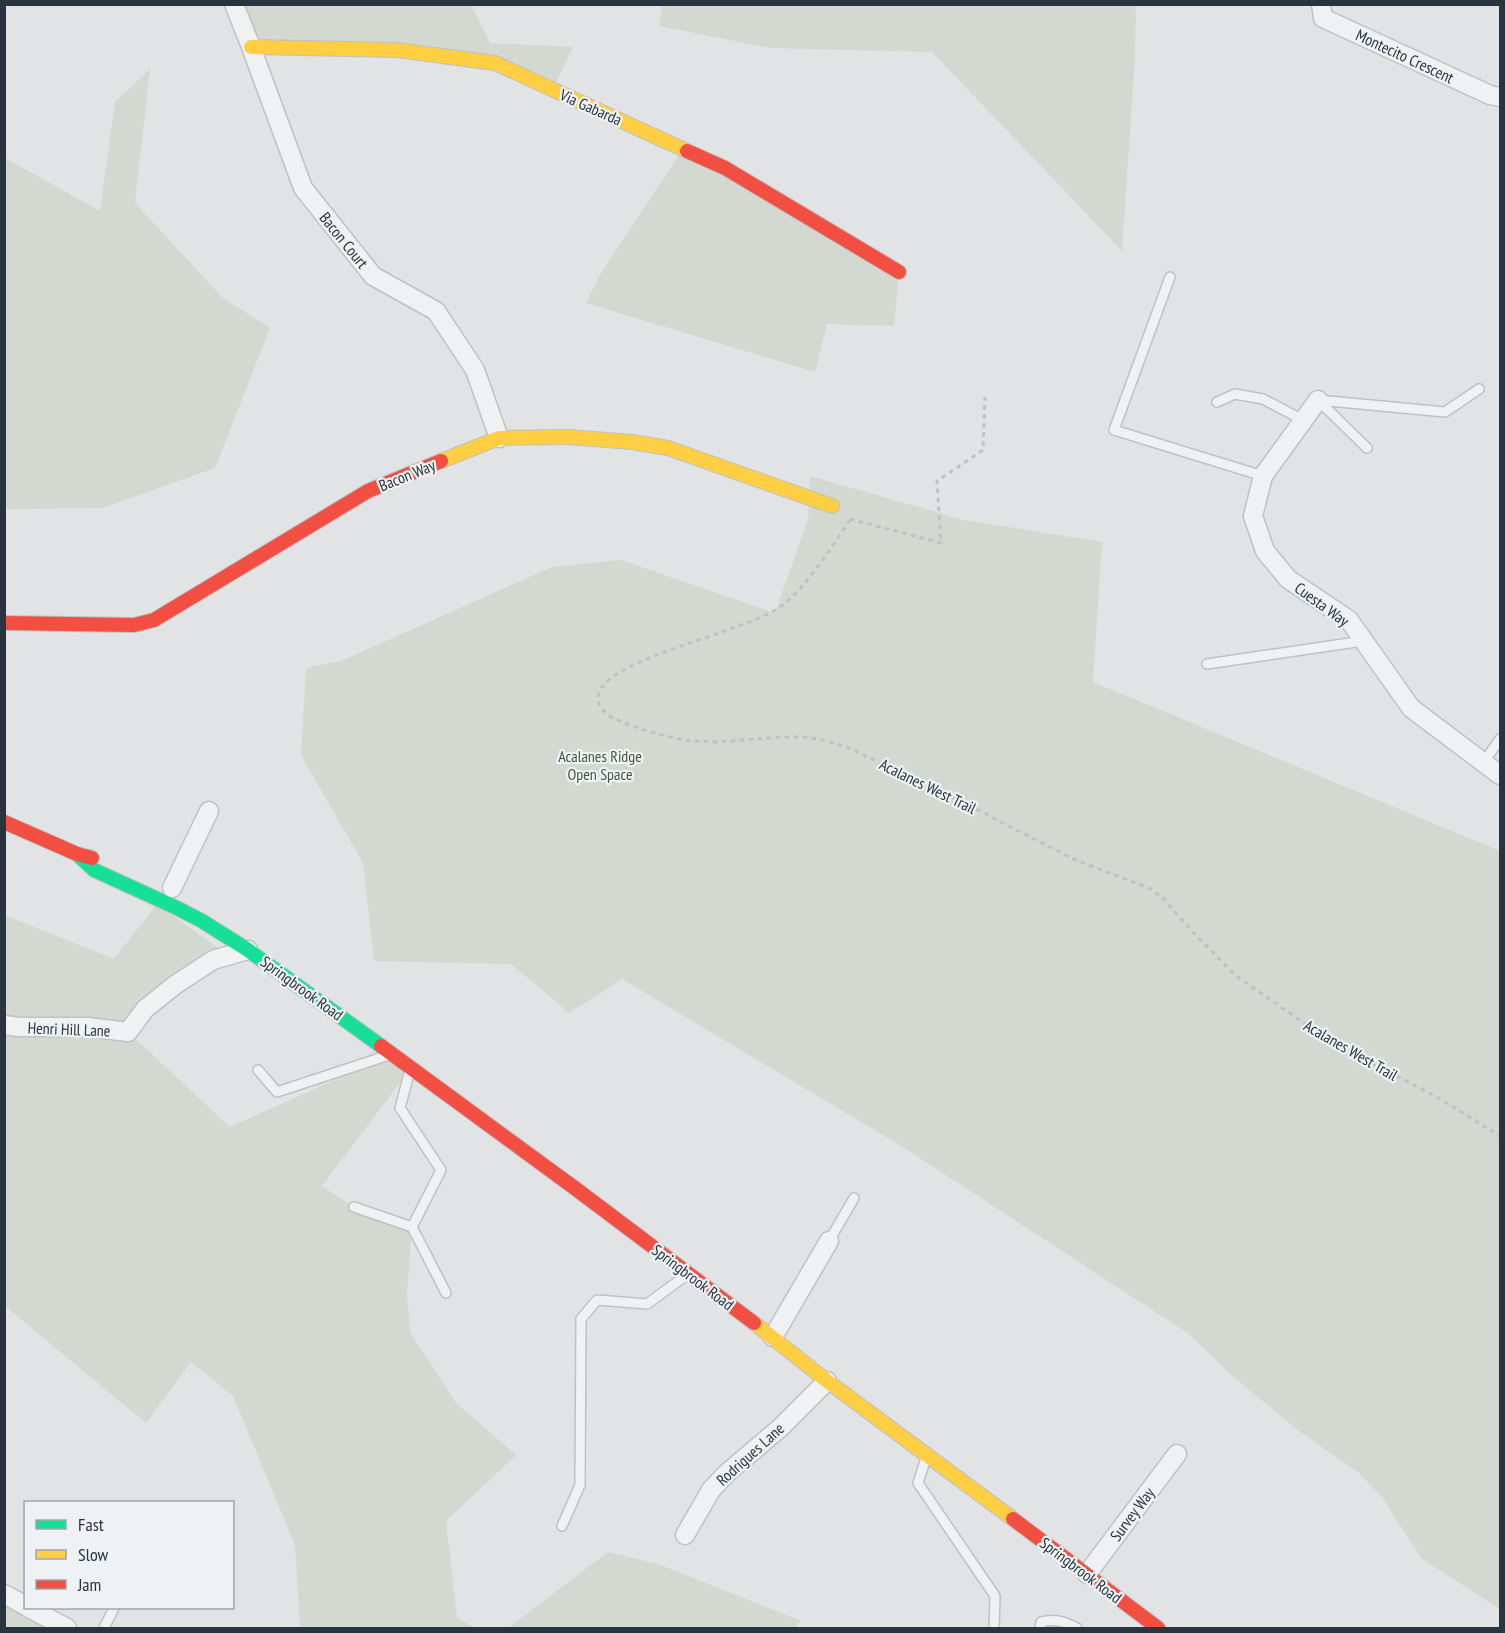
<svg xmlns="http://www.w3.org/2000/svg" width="1505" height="1633" font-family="'PT Sans Narrow',sans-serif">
  <rect width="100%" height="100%" fill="#e1e3e5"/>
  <g fill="#d3d9d1">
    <path d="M234 5H471L490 43 573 47 553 90 495 63 251 47Z"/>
    <path d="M662 5H1136L1135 57 1122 251 932 52 771 48 659 26Z"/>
    <path d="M150 69 135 203 223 298 270 328 215 468 102 508 5 509V158L100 211 115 102Z"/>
    <path d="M683 149 899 272 894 326 827 324 815 372 586 303 600 275Z"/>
    <path d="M810 476 964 520 1102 542 1093 682 1500 851V1609L1422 1559 1382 1497 1359 1473 1299 1431 1229 1373 1189 1334 903 1147 622 979 569 1013 511 964 374 961 363 863 301 755 306 668 341 661 552 567 621 560 775 613 808 519Z"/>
    <path d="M157 904 225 953 128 1032 230 1127 392 1054 411 1068 322 1186 354 1207 412 1227 407 1294 410 1332 456 1403 516 1455 446 1521 457 1617 474 1628H300L295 1545 233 1396 191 1362 146 1423 5 1306 4 915 114 959Z"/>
    <path d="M608 1552 658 1564 801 1621 794 1628H508Z"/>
    <path d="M4 1594 67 1628H5Z"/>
  </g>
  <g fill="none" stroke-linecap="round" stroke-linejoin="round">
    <g stroke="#bfc1c3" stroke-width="12">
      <g id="lane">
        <path d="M1170 277 1114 430 1263 476"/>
        <path d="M1318 400 1445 412 1479 389"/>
        <path d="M1318 400 1367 448"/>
        <path d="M1217 402 1235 394 1263 399 1303 420"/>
        <path d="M1207 664 1363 641"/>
        <path d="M1483 763 1500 739"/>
        <path d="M258 1070 277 1092 386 1056"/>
        <path d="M410 1070 400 1108 441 1170 412 1227 446 1293"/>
        <path d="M354 1207 412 1227"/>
        <path d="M829 1241 854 1198"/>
        <path d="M926 1458 918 1483 995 1596 994 1628"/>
        <path d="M562 1526 580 1485 581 1319 597 1300 647 1304 688 1274"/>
        <path d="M104 1628 114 1608"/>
        <path d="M1040 1628 1041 1622C1056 1618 1064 1622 1077 1628"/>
      </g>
    </g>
    <g stroke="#bfc1c3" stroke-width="21">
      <g id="street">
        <path d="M234 4 251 47 303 188 373 276 436 311 475 370 499 438"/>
        <path d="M1321 4 1323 18 1490 95 1500 97"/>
        <path d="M1318 400 1263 476 1253 516 1265 551 1288 579 1349 620 1411 708 1500 775"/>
        <path d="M172 888 209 811"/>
        <path d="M4 1025 19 1027H88L128 1032 145 1009 175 985 213 960 248 950"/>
        <path d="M773 1337 829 1241"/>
        <path d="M685 1535 711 1490 727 1473 780 1428 827 1381"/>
        <path d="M1087 1574 1177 1454"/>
        <path d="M4 1594 26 1606"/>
        <path d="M29 1608 67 1628"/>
      </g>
    </g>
    <g stroke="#bfc1c3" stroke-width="16">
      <path id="fast" d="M77 854 94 870 177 908 202 921 248 950 381 1046"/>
    </g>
    <g stroke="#bfc1c3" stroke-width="16">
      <g id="slow">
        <path d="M251 47 397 50 495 63 687 151"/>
        <path d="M441 461 499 438 568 437 632 442 668 448 832 506"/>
        <path d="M754 1323 827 1381 1013 1519"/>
      </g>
    </g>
    <g stroke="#bfc1c3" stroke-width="16">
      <g id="jam">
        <path d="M687 151 725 168 899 272"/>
        <path d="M4 623 134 625 154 620 368 491 441 461"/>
        <path d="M4 822 77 854 92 858"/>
        <path d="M381 1046 576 1189 754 1323"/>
        <path d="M1013 1519 1158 1628"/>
      </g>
    </g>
    <g stroke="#bfc2c4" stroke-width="3" stroke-dasharray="4.5 4.5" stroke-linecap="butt">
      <path d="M850 519 941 543 937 481 983 450 985 397"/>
      <path d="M850 520C831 548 813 577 788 601 778 610 764 616 752 621 730 629 709 637 687 644 667 652 568 680 607 714 621 725 675 740 694 741 727 744 761 737 794 737 812 736 830 742 847 747L976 809 1073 859 1149 888 1163 898 1191 930 1235 975 1331 1042 1437 1097 1500 1136"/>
    </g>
    <use href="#lane" stroke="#f0f1f2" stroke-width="9"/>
    <use href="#street" stroke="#f0f1f2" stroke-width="18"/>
    <use href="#fast" stroke="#16e098" stroke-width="14"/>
    <use href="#slow" stroke="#ffcf43" stroke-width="14"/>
    <use href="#jam" stroke="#f24e42" stroke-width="14"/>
  </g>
  <g text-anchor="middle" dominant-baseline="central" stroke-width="4.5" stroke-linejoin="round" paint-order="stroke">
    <g font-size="16" fill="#29343e" stroke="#eef2f5">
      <text transform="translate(1405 56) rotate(25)">Montecito Crescent</text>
      <text transform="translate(591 107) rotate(24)">Via Gabarda</text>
      <text transform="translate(344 240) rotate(51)">Bacon Court</text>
      <text transform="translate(407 475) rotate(-22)">Bacon Way</text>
      <text transform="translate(1322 604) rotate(36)">Cuesta Way</text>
      <text transform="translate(928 786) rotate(26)">Acalanes West Trail</text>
      <text transform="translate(302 988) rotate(36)">Springbrook Road</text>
      <text transform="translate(69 1029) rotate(2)">Henri Hill Lane</text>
      <text transform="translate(1351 1050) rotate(30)">Acalanes West Trail</text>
      <text transform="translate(693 1277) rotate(37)">Springbrook Road</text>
      <text transform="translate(750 1454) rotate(-42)">Rodrigues Lane</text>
      <text transform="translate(1132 1514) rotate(-53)">Survey Way</text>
      <text transform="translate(1081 1570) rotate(37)">Springbrook Road</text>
    </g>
    <g font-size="16" fill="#445837" stroke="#eef2f5">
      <text x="600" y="756">Acalanes Ridge<tspan x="600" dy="18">Open Space</tspan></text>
    </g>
  </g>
  <rect width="1505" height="1633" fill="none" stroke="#29343e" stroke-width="12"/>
  <rect x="24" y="1501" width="210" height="108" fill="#eef2f5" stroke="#9fa6ac" stroke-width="1.5"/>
  <rect x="36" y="1520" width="30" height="9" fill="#16e098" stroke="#9fa6ac" stroke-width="1.5"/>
  <text x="78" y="1531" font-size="18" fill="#29343e">Fast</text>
  <rect x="36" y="1550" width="30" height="9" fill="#ffcf43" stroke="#9fa6ac" stroke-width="1.5"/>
  <text x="78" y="1561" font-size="18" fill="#29343e">Slow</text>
  <rect x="36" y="1580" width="30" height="9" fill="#f24e42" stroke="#9fa6ac" stroke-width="1.5"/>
  <text x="78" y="1591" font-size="18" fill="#29343e">Jam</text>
</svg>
